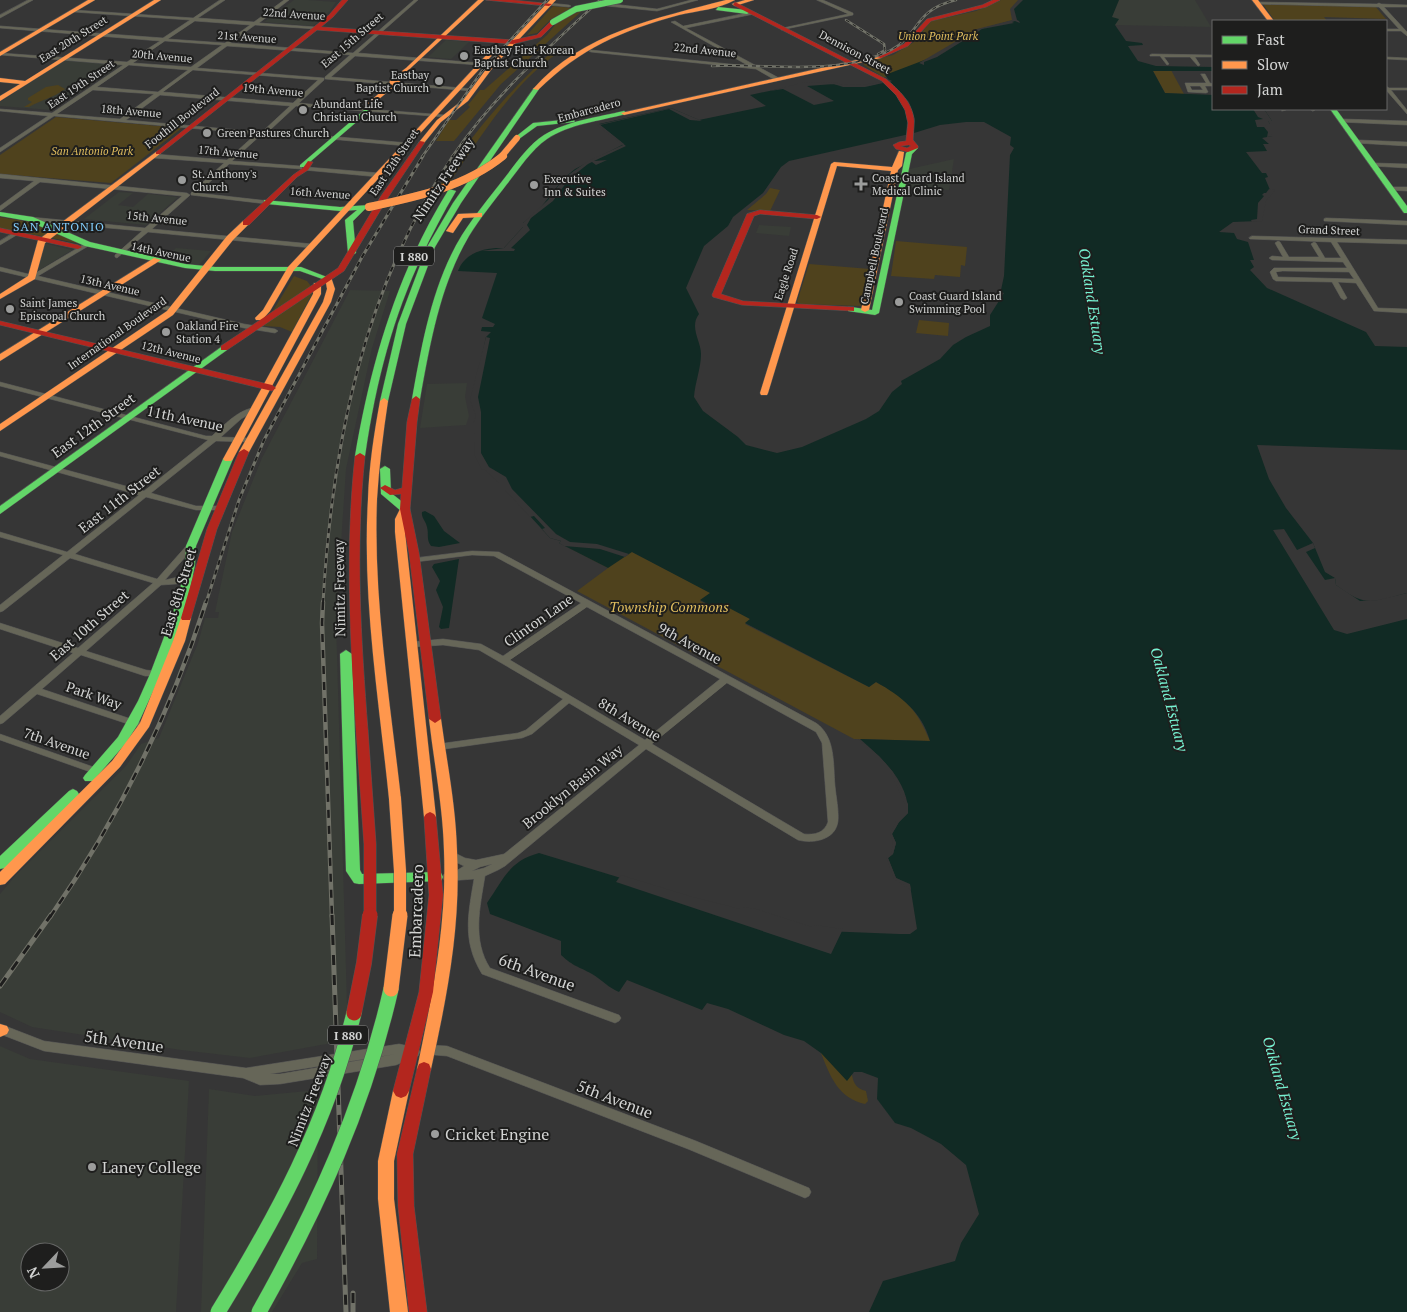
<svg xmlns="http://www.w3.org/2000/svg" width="1407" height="1312" font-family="'PT Serif',serif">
  <rect width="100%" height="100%" fill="#363636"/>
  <g fill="#393d37" fill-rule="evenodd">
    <path d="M294 0H308L336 2 330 11 313 26 264 22Z"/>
    <path d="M1119 0H1195L1211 27 1115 25 1111 18Z"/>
    <path d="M446 40 469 42 451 59 428 57Z"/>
    <path d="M65 60 121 65 51 110 0 106V102Z"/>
    <path d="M954 159 949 190 902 187 905 170Z"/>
    <path d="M119 192 133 193 118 205 133 207 148 194 178 197 146 225 84 219Z"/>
    <path d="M759 225 791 227 789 236 756 233Z"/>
    <path d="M44 243 72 250 38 271Z"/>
    <path d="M176 248 211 251 199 265 166 258Z"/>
    <path d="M350 290 390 291 372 348 346 469 336 620 348 1040 250 1058 181 1050 32 1027 0 1012V894L16 875 126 766 141 744 159 738 198 643 205 618H218L219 612H215L232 532 262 458Z"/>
    <path d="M467 383 465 397 469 416 466 425 420 428 427 384Z"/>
    <path d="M0 1046 30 1059 189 1081 176 1312H0ZM30 1252H60V1282H30Z"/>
    <path d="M209 1089 255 1096 318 1090 317 1259 302 1263 272 1312H201Z"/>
  </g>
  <g fill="#4f421d">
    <path d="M1001 0H1020L1014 20 960 42 920 63 886 77H883L864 65 863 62 893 55 914 42 931 21 976 11Z"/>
    <path d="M1263 4 1375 6 1386 19 1324 17 1327 21H1275Z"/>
    <path d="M553 6 572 8 551 19 537 33 527 35Z"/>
    <path d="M583 10 501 84 454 141H436L449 120H456L470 107 468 105 480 90H484L547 35 559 20Z"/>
    <path d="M558 46 567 47C516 78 483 133 450 182L440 185C471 133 513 87 558 46Z"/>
    <path d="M1156 70H1171L1184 94 1165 93 1153 71Z"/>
    <path d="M58 85 65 89C53 98 41 100 29 107H24L32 102 28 100V98L46 87Z"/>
    <path d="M56 117 182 128 111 183 0 174V155Z"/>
    <path d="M770 188 780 190 770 211 747 210 766 194Z"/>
    <path d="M0 217 36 223 60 221 49 229 82 244 0 228Z"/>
    <path d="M896 241 967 247 965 266 961 265 960 277 935 275 934 279 891 276Z"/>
    <path d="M809 264 870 269 861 306 800 304 797 302Z"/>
    <path d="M294 276 307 281 314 290 292 332 280 327 264 326Z"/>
    <path d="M919 320 949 323 948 336 916 333Z"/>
    <path d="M562 544 632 552 711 593 700 601 722 612 729 607 750 619 745 624 869 687 876 682C906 698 917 710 930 741L854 739 577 591 608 568Z"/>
    <path d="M826 1052 851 1070C853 1081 854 1088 866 1091L868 1101 865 1104C838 1098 830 1076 821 1053Z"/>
  </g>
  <g fill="#112a24" fill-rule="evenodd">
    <path d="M1020 0H1119L1112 17 1119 19 1115 25 1126 41 1142 43 1143 45 1128 46 1138 61 1156 66 1213 67V71H1153L1165 93 1213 95V109H1264L1272 121H1268L1270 124H1264L1272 136 1262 138 1269 144H1263L1267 151 1246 152 1262 173H1266L1268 177 1265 178 1270 190H1273L1264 200 1258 221 1233 222 1219 232 1234 233 1237 239 1248 242 1254 260H1250L1254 267 1250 270 1267 288 1366 332 1375 346 1407 347V450L1257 445 1269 479 1286 508 1313 543 1325 572 1335 578 1336 585C1366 608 1373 602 1407 593V1312H869L883 1281 955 1261 961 1243 979 1214 966 1165 941 1144 911 1128 895 1123 877 1099 878 1078 862 1072H854L847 1081 821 1053 804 1041 784 1035 728 1009 707 1003 702 1010 627 980 619 992C609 988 602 980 592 974 578 966 574 967 561 955V941L490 914 487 903C504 879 509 861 539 853L693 900 824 931 899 934H910L917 929 910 885 896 878 888 858 893 854 896 843 892 834 899 822 908 813C909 782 881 757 860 739L930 741C922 712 901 696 876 682L869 687 745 623 750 619 729 608 723 612 700 600 710 593 632 552 608 568 559 543 561 541 550 538 508 492 503 483 481 462 476 383 486 337 491 332 481 331 482 327H493L495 324 482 318 497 273 458 271C465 252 486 247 504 248L523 227V223L538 211 564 178 575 169 624 144 599 124 671 108 699 120 766 106 750 95C770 91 790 86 811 84 835 81 867 93 888 79L885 75 935 56 980 29 1014 20 1012 9ZM966 122H984L1011 137 1010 145 1014 148 1010 155 1004 276 1001 290 997 291 1004 293 990 315V326L966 337 953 345 940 359 901 381 902 384 892 392 879 411 866 419 802 447 777 453 746 445 738 437 703 411 694 397C695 383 701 368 701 354 701 341 689 327 699 314L686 288 704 246 728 226 733 217 763 193 781 167 789 161 914 133 940 125Z"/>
    <path d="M425 511 434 516 444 531 460 543 439 547 431 546C426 539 429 535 427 527 426 521 421 518 422 512Z"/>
    <path d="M459 559 449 628 441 629 439 627 443 607 436 590 440 581 432 567 434 564Z"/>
  </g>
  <g fill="#363636">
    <path d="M1018 0H1023L1014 9 1017 20 1019 21 1020 23 1015 21 1012 22 1014 23 982 29 937 57 924 62V65L919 63 977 29 1012 20 1010 9Z"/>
    <path d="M883 77 892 81 890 82 909 102 915 119 914 136 906 137 907 121 905 110 898 97 883 83 865 87H843L834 84 807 86 834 101 814 105 783 89 770 91 801 83 835 82 843 85 868 84 881 82Z"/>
    <path d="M671 108 702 121 690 120 669 109 600 125 626 146 594 161 607 160 596 165 592 162 588 164 569 179 553 201 531 218 527 225 530 230 511 248 515 249 514 251H481L504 248 523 227V223L548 200 564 178 588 161 623 145 597 125Z"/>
    <path d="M1253 109H1264L1272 121H1268L1270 124H1265L1273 136 1267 137 1268 132 1264 127H1257L1255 120 1263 119 1258 117Z"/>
    <path d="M1269 189 1275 190 1266 201 1262 221 1252 222 1251 220 1257 219 1258 203 1264 196 1262 195 1264 193H1266Z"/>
    <path d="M486 337 490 338 478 397 481 412V453L489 467 506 477 512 489 556 534 570 542 597 544 629 554 625 557 600 549 564 546 559 543 561 541 550 538 542 529 545 528 534 516 530 517 504 489 502 483H499L484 469 482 470 474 454 475 442 473 424 476 416 470 400Z"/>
    <path d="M1284 529 1297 550 1313 543 1315 548 1306 552 1325 580 1335 578 1336 585 1360 601 1378 600 1407 593V619L1347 634 1334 630 1273 530Z"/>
    <path d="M858 739 879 756 893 772 908 804V813L899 822 892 834 896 843 893 854 888 858 896 878 910 884 911 890 894 879 886 857 891 853 893 843 890 833 896 821 905 812V805L891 773Z"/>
    <path d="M621 875 693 897 740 909 742 907 756 909 812 927 814 925 843 929 831 954 616 882Z"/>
  </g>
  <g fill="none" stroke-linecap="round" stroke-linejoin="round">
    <g stroke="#525252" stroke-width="1">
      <g id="street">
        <path d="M28 0H33L0 18V15Z"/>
        <path d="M220 0H225L198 18 254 22 284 0H289L259 23 316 27 318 28 316 29 255 25 230 43 353 53 414 0H418L358 53 492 64 494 65 492 66 355 56 331 77 474 89V90L472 91 325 79V77L350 55 227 46 197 68 324 78V80L299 103 362 109H364V111L296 106 269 131 409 143V145L407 146 263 133V131L290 106 160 95 126 120 262 132V134L232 161 300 166 302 167V169L229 164 198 193 269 201V203L267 204 191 195V193L224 163 154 158 151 156 154 154 227 160 256 134 54 116 0 152V148L48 116 0 111V109L52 113 123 65 1 55 0 53 127 62 160 41 0 28V26L163 38 190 20 74 12 72 11 74 10 193 18ZM195 21 250 25 225 43 168 39ZM165 41 222 45 191 67 133 63ZM129 65 188 70 158 92 97 87ZM193 70 318 80 293 103 163 92ZM93 90 154 94 120 119 57 114Z"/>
        <path d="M613 0H618L612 4 657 9 691 0H698L657 11 607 6V4Z"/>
        <path d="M817 0H823L853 13V15L781 30 783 28 848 14Z"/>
        <path d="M1257 2 1377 4 1379 3 1381 4 1407 5V7H1384L1407 32V36L1401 31H1386V29H1399L1379 7 1256 4Z"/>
        <path d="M549 3 569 5 571 6 569 7 548 5Z"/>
        <path d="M752 12 754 14 686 28 779 78V80H775L756 69 591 52 589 51 591 50 749 66 671 22 675 21 683 26Z"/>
        <path d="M1152 54 1213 55V57H1195L1200 65 1198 66 1190 57H1164L1169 64 1167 65 1160 56H1150V55Z"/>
        <path d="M1386 57 1407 58V60L1386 59Z"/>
        <path d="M1201 74H1205L1210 83 1213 84V86H1205L1208 92 1206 93 1188 92 1185 83H1206ZM1190 86H1200L1203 90H1192Z"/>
        <path d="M1386 86 1389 88H1407V90H1391L1407 110V114L1386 90Z"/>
        <path d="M367 109 445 115 447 116 445 117 365 111V109Z"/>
        <path d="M1282 109H1286V110L1282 111Z"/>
        <path d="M1310 109H1315V110L1313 111Z"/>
        <path d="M1342 119 1407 121V125L1340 122V120Z"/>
        <path d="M1358 140 1407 142V146L1356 143V141Z"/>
        <path d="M1374 163 1407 164V168L1372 166V164Z"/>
        <path d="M306 167 379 173 382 175 379 177 304 170V168Z"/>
        <path d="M0 174 187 193 190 195 189 196 152 229 312 244 315 246 312 248 148 232 117 258 115 257V255L142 231 30 221 27 219 30 217 145 228 182 196 40 182 0 211V206L34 181 0 178Z"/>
        <path d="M1391 187H1407V191L1389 190 1388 189Z"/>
        <path d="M1326 218 1407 221V225L1324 221V219Z"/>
        <path d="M15 232 20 233 0 245V241Z"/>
        <path d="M1252 236 1407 240V244L1337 242 1378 308 1407 309V313L1374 311 1356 283 1338 282 1347 298 1344 300 1341 298 1332 282 1276 281 1273 279 1270 272 1274 268H1347L1343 262 1272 260 1269 258 1272 256 1283 257 1275 243 1278 241 1280 242 1289 257H1319L1311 244 1314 242 1316 243 1325 258H1341L1331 242 1250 239 1249 238ZM1283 271 1349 272 1354 279 1278 277 1276 272Z"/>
        <path d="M88 242 90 243V245L38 276 244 324 275 329 278 331 275 333 244 328 0 271V267L32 275Z"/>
        <path d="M0 382 206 436H212C223 426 241 407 256 408L258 409 241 419 221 437 249 438 253 440 252 442 216 441 151 493 196 506H222L223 508 222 510H196L146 497 75 554 157 579 188 544H194L195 546 165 580 191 574 194 575 195 577 194 579 176 584 161 585 86 651 146 670 163 672 164 674 163 676H145L81 655 42 689 140 722 142 724 140 726H134L37 694 3 723 0 724V716L73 653 0 629V623L78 648 153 583 70 558 3 611 0 612V605L63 555 0 537V532L67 552 139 495 0 456V452L144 491 208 440 0 386Z"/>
        <path d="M472 551 499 552 816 723C836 737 833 764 835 786 836 797 839 810 838 821 836 840 813 844 798 840L646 749 505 866 498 870 485 876C480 907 472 940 490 968L619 1015 621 1018 619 1021 615 1023 482 974C462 941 468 915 474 879L448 881 444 880 443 877 444 874 453 873 464 866 447 858 446 855 447 852 451 851 465 858 476 860 504 854 639 745 569 703 532 734 522 738 438 750 435 749 433 747 435 745 438 744 518 733 526 730 563 699 479 650 443 645 413 647 409 644 410 642 443 639 481 644 503 656 581 603 494 556 472 555 415 562 411 560 415 558ZM587 607 720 679 645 740 510 660ZM727 683 816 732 822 743 828 822C824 833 815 835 804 834L652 744ZM492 864 484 868 472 871 480 867Z"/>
        <path d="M0 734 102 770 104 772 102 774H96L0 740Z"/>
        <path d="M0 1024 44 1041 246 1068 399 1044 418 1048 420 1052 418 1056 396 1065 280 1084 260 1085 243 1078 44 1051 0 1034ZM396 1054 280 1074H270Z"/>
        <path d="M427 1045 447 1046 696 1141 809 1188 811 1192 809 1196 805 1198 688 1149 447 1056 423 1054 421 1050 423 1046Z"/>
      </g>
    </g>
    <g stroke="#525252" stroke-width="1">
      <g id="fast">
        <path d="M718 7 747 10 750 12 747 14 716 10Z"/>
        <path d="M534 88 539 89 461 203 435 247 406 324 388 401 387 403H381L380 401 398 324 427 247 453 203Z"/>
        <path d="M369 103 374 104 367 113 304 167H300V165L363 111Z"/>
        <path d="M1330 109H1336L1407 206V213H1404Z"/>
        <path d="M624 111 627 113 626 114C600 121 569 124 547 139 531 150 519 169 507 184 494 201 480 218 469 236 440 285 430 344 420 399L419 401H413L412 399C422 344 432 284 462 235 474 216 489 198 503 180 515 165 527 146 544 135 567 121 598 117 624 111Z"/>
        <path d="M572 119 575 121 574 122 537 126 519 139 514 138 533 123Z"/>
        <path d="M913 147 918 148 912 154 879 313 875 315 848 311V307H851L872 310 906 153Z"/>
        <path d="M449 189 456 191C404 280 380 354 365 456L360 459 357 458 355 456C371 361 398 271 449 189Z"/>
        <path d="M264 200 340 207 369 205 373 207 365 209 353 221 356 253 352 255 348 253 345 220 357 210 340 211 267 204H264Z"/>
        <path d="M0 212 33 217 90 242 185 264 215 267H301L332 279 328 281 300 271H215L185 268 85 246 28 221 0 216Z"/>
        <path d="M224 345 227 346V350L0 514V506Z"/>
        <path d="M228 456 233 459 196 546 195 565 190 589 183 616 161 674 138 724 126 743 93 781H85L83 778 85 775 118 737 138 701 150 674 172 616 180 589 185 565 186 546 223 459Z"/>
        <path d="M385 466 390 469 391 493 409 507 410 509 409 511H401L381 494 380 469Z"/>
        <path d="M346 650 352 654 360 870 362 874 436 872 441 873 443 877 441 881 359 884 354 883 346 871 340 654Z"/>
        <path d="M73 789 77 791 79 794 77 797 5 868 0 869V856L69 791Z"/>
      </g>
    </g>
    <g stroke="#525252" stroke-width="1">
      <g id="slow">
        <path d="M88 0H95L0 56V52Z"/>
        <path d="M154 0H161L0 101V96L20 84 0 82V78L25 81Z"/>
        <path d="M478 0H484L401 77 402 80 367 109H363V107L389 85 390 80 406 68Z"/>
        <path d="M550 0H556L494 66 468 101 441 122 424 143H420V141L437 120 464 99 490 64Z"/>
        <path d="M726 0H735C719 9 697 11 679 15 621 31 581 48 538 90L533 89C582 33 657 18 726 0Z"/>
        <path d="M745 0H754L735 6 732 4Z"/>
        <path d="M1252 0H1258L1274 21H1268Z"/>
        <path d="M492 49 497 50 294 270 270 311 262 320H256L255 318 263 310 288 267Z"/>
        <path d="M879 55 882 57 881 58 624 115 621 113Z"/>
        <path d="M899 151 904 152 902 166 898 170 869 310 865 312 861 310 891 171 837 166 768 393 767 395H761L760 393 831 164 834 162 892 167Z"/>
        <path d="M156 152 161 153 45 243 35 279 0 299V294L28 276 38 240Z"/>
        <path d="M479 213H482V217L463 218 453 233 446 231 458 214Z"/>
        <path d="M243 221 250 223 233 240 173 315 0 431V424L167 311 227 236Z"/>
        <path d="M154 258 161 260 0 361V354Z"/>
        <path d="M325 277H331L335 289 331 302 249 452 247 454H241L239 452 323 302 327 289Z"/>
        <path d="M314 283 321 285V294L233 459 231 461H225L223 459 313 294Z"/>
        <path d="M384 398 388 401C383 434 379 466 377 499 373 599 390 700 401 799L399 802H391L389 799C379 700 362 599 368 499 369 466 374 434 380 401Z"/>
        <path d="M405 506 410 509 405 519V532L436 817 434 820H426L424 817 395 532V519L401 507Z"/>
        <path d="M186 615 191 618 185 641 149 727 120 767 5 884 0 885V872L112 761 140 723 173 641 181 618Z"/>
        <path d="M435 715 441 719C447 763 456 807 457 851 461 925 447 997 431 1069L429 1074 424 1076 419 1074 417 1069C432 997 447 925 444 851 443 807 434 763 429 719Z"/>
        <path d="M0 1024 7 1026 9 1030 7 1034 0 1037Z"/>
        <path d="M401 1084 406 1086 409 1091 394 1161V1199L408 1312H390L378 1199V1161L393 1091 396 1086Z"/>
      </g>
    </g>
    <g stroke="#525252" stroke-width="1">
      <g id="jam">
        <path d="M342 0H348L333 17 321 27 513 40 537 35 551 21 556 22 541 37 513 44 317 30 160 154H156V152L329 15Z"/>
        <path d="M486 0H513L552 4 549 6Z"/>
        <path d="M993 0H1000L986 7 931 21 908 46 881 58 876 57 904 44 927 19 982 5Z"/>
        <path d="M735 2 886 79C899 90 913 103 914 121 914 127 913 134 913 140L918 146V148L908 152 896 149 893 145 899 142 906 141 908 123 905 110 896 95 882 81 733 5ZM909 145 911 146 907 148 900 146Z"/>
        <path d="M420 141 425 142 389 196 344 271 227 350H221V346L338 268 381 196Z"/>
        <path d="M308 161 313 162 308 170 297 177 249 225H243V221L293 175 303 168Z"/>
        <path d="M760 210 817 215 821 217 817 219 760 214 754 216 721 294 743 301 851 307H854V311L742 305 713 297 712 295 747 214Z"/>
        <path d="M0 228 78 245 82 247 78 249 0 232Z"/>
        <path d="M0 321 272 385 276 388 272 391 0 325Z"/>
        <path d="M416 396 420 399 417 422 410 509 419 553 441 719 435 723 429 719 409 553 400 509 401 494 390 495 380 488 385 485 395 490 402 488 407 422 412 399Z"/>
        <path d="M244 449 249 452 217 529 191 618 190 620H182L181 618 207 529 239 452Z"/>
        <path d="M360 453 365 456C355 548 361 639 368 731L366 734H358L356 731C350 639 345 548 355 456Z"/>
        <path d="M430 812 434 814 436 817 443 895 433 992 409 1091 406 1096 401 1098 396 1096 393 1091 419 992 429 895 424 817 426 814Z"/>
        <path d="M424 1062 429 1064 431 1069 413 1154 414 1206 427 1312H409L398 1206 397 1154 417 1069 419 1064Z"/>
      </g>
    </g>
    <use href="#street" fill="#666658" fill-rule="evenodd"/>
    <use href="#fast" fill="#63d668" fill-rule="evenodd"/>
    <use href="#slow" fill="#ff974d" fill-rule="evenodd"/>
    <use href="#jam" fill="#b3261e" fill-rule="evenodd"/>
    <g stroke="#717268" stroke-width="2.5">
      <g id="rail-far3">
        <path d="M846 20 884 44 885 50 878 54"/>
        <path d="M712 66C769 63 838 77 891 50 920 35 913 10 956 0"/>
        <path d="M422 157 482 71 547 0"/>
        <path d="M452 157C495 94 545 51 600 0"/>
      </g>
    </g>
    <g stroke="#717268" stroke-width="3">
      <g id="rail-far2">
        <path d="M206 603 239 500 264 440 362 257 423 156"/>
        <path d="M323 603C332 445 363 288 453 156"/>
      </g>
    </g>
    <g stroke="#717268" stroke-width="4.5">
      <g id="rail-far1">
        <path d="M323 602 322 623 332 917"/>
        <path d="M50 917C118 819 170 715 206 602"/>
      </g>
    </g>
    <g stroke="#717268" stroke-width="5">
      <g id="rail">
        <path d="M332 915 346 1312"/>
        <path d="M0 986 51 915"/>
        <path d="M353 1293V1312"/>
      </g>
    </g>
    <use href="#rail-far3" stroke="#1e1e1d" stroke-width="1" stroke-dasharray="4" stroke-linecap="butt"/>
    <use href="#rail-far2" stroke="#1e1e1d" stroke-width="2" stroke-dasharray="5" stroke-linecap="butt"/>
    <use href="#rail-far1" stroke="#1e1e1d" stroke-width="2.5" stroke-dasharray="8" stroke-linecap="butt"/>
    <use href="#rail" stroke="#1e1e1d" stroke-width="3" stroke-dasharray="10" stroke-linecap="butt"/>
    <g stroke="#525252" stroke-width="7" stroke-linecap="butt">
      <path id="fast-bridge-far1" d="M553 22 576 9 620 0"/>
    </g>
    <g stroke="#525252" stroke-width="16" stroke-linecap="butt">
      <g id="fast-bridge">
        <path d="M218 1312C277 1216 327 1124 354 1013"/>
        <path d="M259 1312C318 1207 364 1107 391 989"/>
      </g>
    </g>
    <g stroke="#525252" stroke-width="7" stroke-linecap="butt">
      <path id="slow-bridge-far3" d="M501 157 517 138"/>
    </g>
    <g stroke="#525252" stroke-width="8" stroke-linecap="butt">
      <path id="slow-bridge-far2" d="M369 207C416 197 465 187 503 156"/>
    </g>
    <g stroke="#525252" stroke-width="13" stroke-linecap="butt">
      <path id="slow-bridge-far1" d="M395 799 400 871V917"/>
    </g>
    <g stroke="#525252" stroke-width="16" stroke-linecap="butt">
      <path id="slow-bridge" d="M391 989 400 915"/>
    </g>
    <g stroke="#525252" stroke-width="13" stroke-linecap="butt">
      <path id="jam-bridge-far1" d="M362 731 370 844V917"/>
    </g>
    <g stroke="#525252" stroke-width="16" stroke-linecap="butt">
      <path id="jam-bridge" d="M354 1013 364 963 370 915"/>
    </g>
    <use href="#fast-bridge-far1" stroke="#63d668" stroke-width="6"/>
    <use href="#fast-bridge" stroke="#63d668" stroke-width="15"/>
    <use href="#slow-bridge-far3" stroke="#ff974d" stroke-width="6"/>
    <use href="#slow-bridge-far2" stroke="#ff974d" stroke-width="8"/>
    <use href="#slow-bridge-far1" stroke="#ff974d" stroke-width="12"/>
    <use href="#slow-bridge" stroke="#ff974d" stroke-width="15"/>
    <use href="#jam-bridge-far1" stroke="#b3261e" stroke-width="12"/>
    <use href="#jam-bridge" stroke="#b3261e" stroke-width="15"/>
  </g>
  <g fill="#9c9d9c" stroke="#1e1e1d" stroke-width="2">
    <circle cx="464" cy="56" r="5"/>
    <circle cx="439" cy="81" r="5"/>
    <circle cx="303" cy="110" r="5"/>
    <circle cx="207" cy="133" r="5"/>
    <circle cx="182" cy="180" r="5"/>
    <path d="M858.5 176.5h5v5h5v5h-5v5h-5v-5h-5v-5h5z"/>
    <circle cx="534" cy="185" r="5"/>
    <circle cx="899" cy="302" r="5"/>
    <circle cx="10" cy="309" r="5"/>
    <circle cx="166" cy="332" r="5"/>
    <circle cx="435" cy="1134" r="5"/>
    <circle cx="92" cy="1167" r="5"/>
  </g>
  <g text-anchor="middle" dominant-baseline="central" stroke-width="4" stroke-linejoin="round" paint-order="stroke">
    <g font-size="11" fill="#d3d4d3" stroke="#1e1e1d">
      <text transform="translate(294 14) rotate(4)">22nd Avenue</text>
      <text transform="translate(247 37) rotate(4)">21st Avenue</text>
      <text transform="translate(73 39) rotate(-32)">East 20th Street</text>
      <text transform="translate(352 40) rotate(-41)">East 15th Street</text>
      <text transform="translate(705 50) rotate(6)">22nd Avenue</text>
      <text transform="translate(855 52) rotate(28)">Dennison Street</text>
      <text transform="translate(162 56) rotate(5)">20th Avenue</text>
      <text transform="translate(81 84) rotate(-34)">East 19th Street</text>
      <text transform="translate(273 90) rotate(5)">19th Avenue</text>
      <text transform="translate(589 110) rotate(-15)">Embarcadero</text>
      <text transform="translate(131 111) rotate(5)">18th Avenue</text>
      <text transform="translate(182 118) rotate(-38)">Foothill Boulevard</text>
      <text transform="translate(228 152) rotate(5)">17th Avenue</text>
      <text transform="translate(394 162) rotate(-56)">East 12th Street</text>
      <text transform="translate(320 193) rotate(4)">16th Avenue</text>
      <text transform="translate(157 218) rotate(6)">15th Avenue</text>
      <text transform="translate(1329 230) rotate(2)">Grand Street</text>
      <text transform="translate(161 252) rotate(12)">14th Avenue</text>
      <text transform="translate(874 256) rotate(-78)">Campbell Boulevard</text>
      <text transform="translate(786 274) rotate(-72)">Eagle Road</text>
      <text transform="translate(110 285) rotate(13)">13th Avenue</text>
      <text transform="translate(117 333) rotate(-35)">International Boulevard</text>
      <text transform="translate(171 352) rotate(14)">12th Avenue</text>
    </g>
    <g font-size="11" font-style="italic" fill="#e0bd5e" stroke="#1e1e1d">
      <text x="938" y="36">Union Point Park</text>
      <text x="92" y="151">San Antonio Park</text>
    </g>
    <g font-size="11" fill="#d3d4d3" stroke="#1e1e1d" text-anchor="start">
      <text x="474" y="50">Eastbay First Korean<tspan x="474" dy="13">Baptist Church</tspan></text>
      <text x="429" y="75" text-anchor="end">Eastbay<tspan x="429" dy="13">Baptist Church</tspan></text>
      <text x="313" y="104">Abundant Life<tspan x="313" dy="13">Christian Church</tspan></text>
      <text x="217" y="133">Green Pastures Church</text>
      <text x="192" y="174">St. Anthony's<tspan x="192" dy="13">Church</tspan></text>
      <text x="872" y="178">Coast Guard Island<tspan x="872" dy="13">Medical Clinic</tspan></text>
      <text x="544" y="179">Executive<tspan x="544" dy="13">Inn &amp; Suites</tspan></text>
      <text x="909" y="296">Coast Guard Island<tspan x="909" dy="13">Swimming Pool</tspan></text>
      <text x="20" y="303">Saint James<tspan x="20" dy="13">Episcopal Church</tspan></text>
      <text x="176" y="326">Oakland Fire<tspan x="176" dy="13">Station 4</tspan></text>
    </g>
    <g font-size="12" letter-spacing="1" fill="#82cdfc" stroke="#1e1e1d">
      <text x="59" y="226">SAN ANTONIO</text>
    </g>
    <g fill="#1e1e1d" stroke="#9d9d9c" stroke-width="1">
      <rect x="394" y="246.5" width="40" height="19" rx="4"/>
      <rect x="328" y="1025.5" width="40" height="19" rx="4"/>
    </g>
    <g font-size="12" font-weight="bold" fill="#d3d4d3">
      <text x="414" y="256">I 880</text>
      <text x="348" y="1035">I 880</text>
    </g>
    <g font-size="14" fill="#d3d4d3" stroke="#1e1e1d">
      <text transform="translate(443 179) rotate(-56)">Nimitz Freeway</text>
      <text transform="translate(185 418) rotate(12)">11th Avenue</text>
      <text transform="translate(93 425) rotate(-36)">East 12th Street</text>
      <text transform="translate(119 499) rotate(-38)">East 11th Street</text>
      <text transform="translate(339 588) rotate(-91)">Nimitz Freeway</text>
      <text transform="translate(178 592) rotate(-73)">East 8th Street</text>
      <text transform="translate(538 620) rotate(-35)">Clinton Lane</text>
      <text transform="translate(89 625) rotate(-41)">East 10th Street</text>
      <text transform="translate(690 643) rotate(29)">9th Avenue</text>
      <text transform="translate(94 695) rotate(19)">Park Way</text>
      <text transform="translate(630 719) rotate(31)">8th Avenue</text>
      <text transform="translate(57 743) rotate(19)">7th Avenue</text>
      <text transform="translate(572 786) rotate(-39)">Brooklyn Basin Way</text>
      <text transform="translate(309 1100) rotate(-69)">Nimitz Freeway</text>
    </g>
    <g font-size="14" font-style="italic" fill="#e0bd5e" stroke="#1e1e1d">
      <text x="669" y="606">Township Commons</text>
    </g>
    <g font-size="15" font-style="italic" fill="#76f1d1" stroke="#1e1e1d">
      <text transform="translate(1093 301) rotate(81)">Oakland Estuary</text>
      <text transform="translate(1170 699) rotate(75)">Oakland Estuary</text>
      <text transform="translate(1283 1088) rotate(74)">Oakland Estuary</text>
    </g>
    <g font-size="16" fill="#d3d4d3" stroke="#1e1e1d">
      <text transform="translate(416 911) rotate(-88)">Embarcadero</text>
      <text transform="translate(537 972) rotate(20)">6th Avenue</text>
      <text transform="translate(124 1041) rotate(8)">5th Avenue</text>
      <text transform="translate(615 1099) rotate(21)">5th Avenue</text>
    </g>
    <g font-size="16" fill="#d3d4d3" stroke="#1e1e1d" text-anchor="start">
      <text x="445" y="1134">Cricket Engine</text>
      <text x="102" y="1167">Laney College</text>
    </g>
  </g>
  <rect x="1212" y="20" width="175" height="90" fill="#1e1e1d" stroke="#666766"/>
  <rect x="1222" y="36" width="25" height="8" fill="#63d668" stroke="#666766"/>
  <text x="1257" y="45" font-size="15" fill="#d3d4d3">Fast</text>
  <rect x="1222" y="61" width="25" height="8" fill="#ff974d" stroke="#666766"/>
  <text x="1257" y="70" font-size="15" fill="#d3d4d3">Slow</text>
  <rect x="1222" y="86" width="25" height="8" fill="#b3261e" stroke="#666766"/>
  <text x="1257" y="95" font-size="15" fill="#d3d4d3">Jam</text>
  <g transform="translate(45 1267) rotate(245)"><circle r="24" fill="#1e1e1d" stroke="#666766"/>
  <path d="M0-4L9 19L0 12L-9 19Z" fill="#9c9d9c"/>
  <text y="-8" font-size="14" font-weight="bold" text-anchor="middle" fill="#d3d4d3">N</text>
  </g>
</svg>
